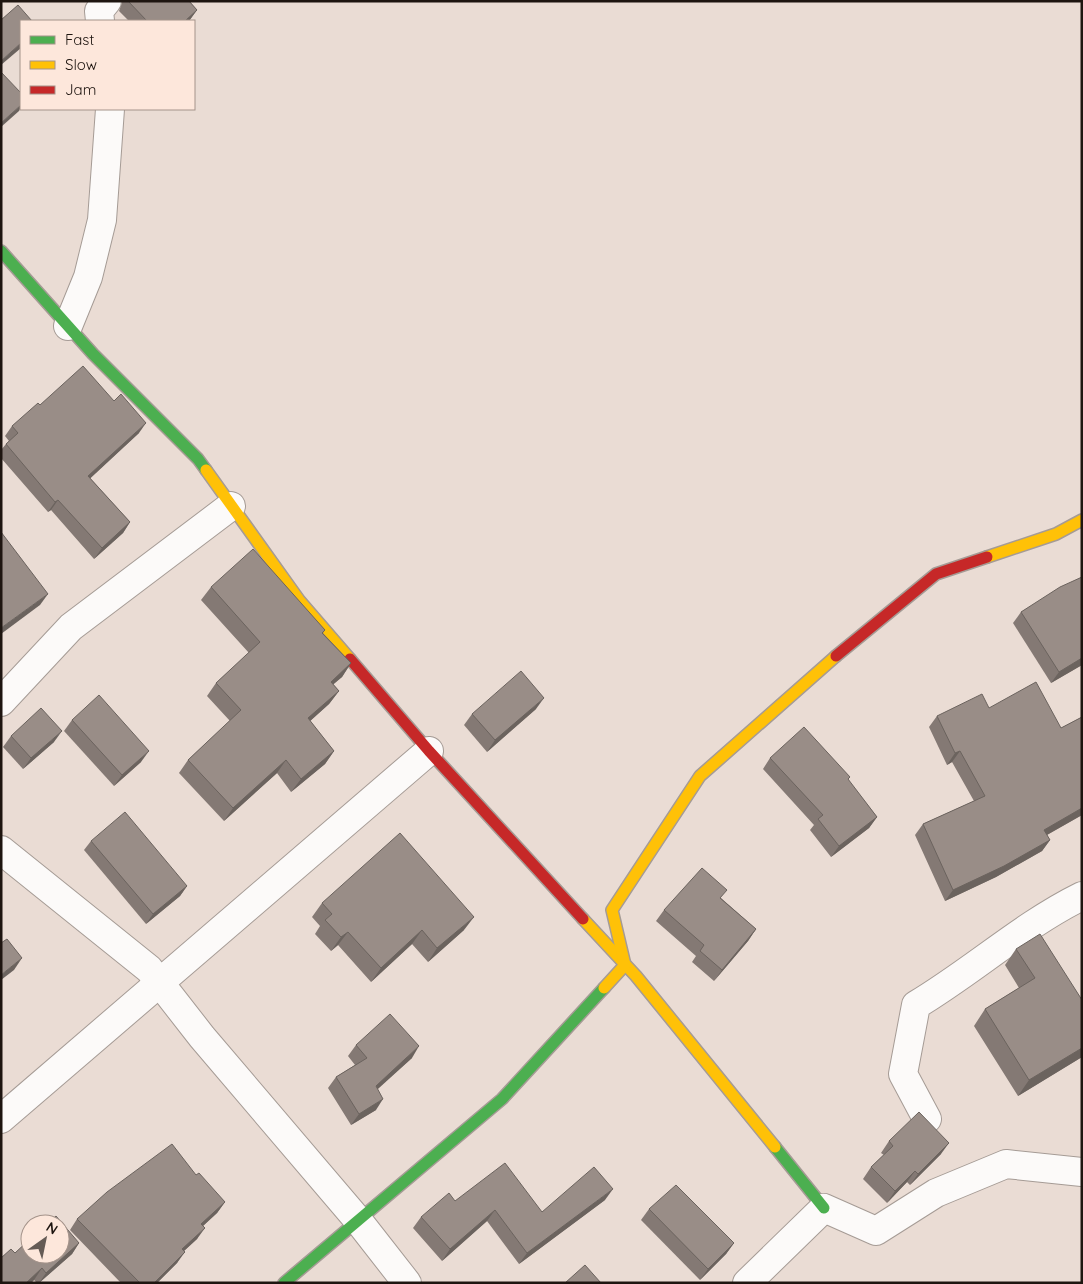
<svg xmlns="http://www.w3.org/2000/svg" width="1083" height="1284" font-family="Quicksand,sans-serif">
  <rect width="100%" height="100%" fill="#eadcd4"/>
  <g fill="none" stroke-linecap="round" stroke-linejoin="round">
    <g stroke="#a59b95" stroke-width="30">
      <g id="street">
        <path d="M100 21 99 11 107 1"/>
        <path d="M68 326 88 277 102 220 110 109"/>
        <path d="M1 702 71 627 231 506"/>
        <path d="M1 850 149 969 202 1037 357 1219 407 1283"/>
        <path d="M1 1119 429 751"/>
        <path d="M927 1119 903 1074 916 1005C973 971 1023 925 1082 896"/>
        <path d="M747 1283 824 1208 876 1231 936 1193 1006 1164 1082 1172"/>
      </g>
    </g>
    <g stroke="#a59b95" stroke-width="14">
      <g id="fast">
        <path d="M1 251 93 354 198 459 206 470"/>
        <path d="M775 1147 824 1208"/>
        <path d="M284 1283 502 1099 604 988"/>
      </g>
    </g>
    <g stroke="#a59b95" stroke-width="14">
      <g id="slow">
        <path d="M206 470 299 600 350 659"/>
        <path d="M987 557 1056 534 1082 520"/>
        <path d="M583 919 636 976 775 1147"/>
        <path d="M604 988 625 965 612 910 700 776 836 656"/>
      </g>
    </g>
    <g stroke="#a59b95" stroke-width="14">
      <g id="jam">
        <path d="M836 656 936 574 987 557"/>
        <path d="M350 659 429 751 583 919"/>
      </g>
    </g>
    <use href="#street" stroke="#fcfaf9" stroke-width="28"/>
    <use href="#fast" stroke="#4caf50" stroke-width="11"/>
    <use href="#slow" stroke="#ffc107" stroke-width="11"/>
    <use href="#jam" stroke="#c62828" stroke-width="11"/>
  </g>
  <g fill="#847974">
    <path d="M122 1H189L197 10 189 21H129L119 11 122 3Z"/>
    <path d="M40 405 139 433 90 478 130 522 123 533 94 559 51 510 48 512 1 458V450L6 444 9 441 5 436 12 426Z"/>
    <path d="M1082 577V665L1051 683 1013 623 1021 612Z"/>
    <path d="M211 587 325 630 323 633 351 663 342 677 333 684 339 691 329 704 310 721 334 751 325 764 291 792 277 773 224 821 179 773 188 760 230 721 207 696 216 683 249 653 201 600Z"/>
    <path d="M989 708 1061 728 1082 717V815L1047 835 1050 840 1042 851 996 877 945 901 915 835 923 824 974 801 952 762 947 765 929 727 937 716Z"/>
    <path d="M536 709 487 752 464 725 472 714Z"/>
    <path d="M72 720 141 762 114 786 64 731Z"/>
    <path d="M11 736 54 742 23 769 3 747Z"/>
    <path d="M770 758 848 780 877 817 869 828 831 857 810 830 814 825 763 769Z"/>
    <path d="M91 841 187 886 180 896 146 924 84 850Z"/>
    <path d="M721 898 756 929 748 941 714 981 692 962 696 956 656 921 664 910Z"/>
    <path d="M322 903 464 930 428 962 412 944 371 982 338 945 331 951 315 934 320 926 312 917Z"/>
    <path d="M1016 949 1082 1000V1057L1018 1096 974 1026 985 1009 1019 988 1005 965Z"/>
    <path d="M356 1045 412 1058 377 1089 376 1110 351 1125 328 1088 336 1077 355 1065 348 1056Z"/>
    <path d="M889 1141 941 1154 910 1185 907 1182 887 1203 863 1179 871 1167 884 1155 881 1153Z"/>
    <path d="M196 1175 225 1202 217 1213 203 1226 197 1239 184 1251 177 1263 157 1283H121L70 1230 77 1219Z"/>
    <path d="M605 1200 519 1264 487 1221 442 1261 413 1228 421 1217 455 1201 542 1212Z"/>
    <path d="M649 1209 734 1243 726 1254 700 1280 641 1220Z"/>
    <path d="M79 1243 72 1254 39 1283H37L34 1280 31 1283H1L15 1253Z"/>
  </g>
  <g fill="#6b635e">
    <path d="M197 10 189 21H185Z"/>
    <path d="M21 43V48L1 65V61Z"/>
    <path d="M21 105V107L19 111 1 127V123Z"/>
    <path d="M146 423 139 433 81 487 88 476Z"/>
    <path d="M58 500 51 510 48 512 55 502Z"/>
    <path d="M130 522 123 533 94 559 102 548Z"/>
    <path d="M48 594 40 605 1 634V628Z"/>
    <path d="M1082 658V665L1051 683 1059 672Z"/>
    <path d="M351 663 342 677 321 695 331 682Z"/>
    <path d="M339 691 329 704 299 731 308 718Z"/>
    <path d="M544 698 536 709 487 752 495 740Z"/>
    <path d="M62 731 54 742 23 769 31 758Z"/>
    <path d="M149 751 141 762 114 786 122 775Z"/>
    <path d="M334 751 325 764 291 792 301 779Z"/>
    <path d="M960 751 952 762 947 765 955 753Z"/>
    <path d="M286 760 277 773 224 821 233 808Z"/>
    <path d="M1082 808V815L1036 841 1044 830Z"/>
    <path d="M877 817 869 828 831 857 839 846Z"/>
    <path d="M1050 840 1042 851 996 877 945 901 953 890Z"/>
    <path d="M187 886 180 896 146 924 153 914Z"/>
    <path d="M474 917 464 930 428 962 437 948Z"/>
    <path d="M756 929 748 941 714 981 722 970Z"/>
    <path d="M422 930 412 944 371 982 381 968Z"/>
    <path d="M348 932 338 945 331 951 341 937Z"/>
    <path d="M22 958 14 970 1 980V975Z"/>
    <path d="M419 1046 412 1058 368 1098 376 1086Z"/>
    <path d="M1082 1048V1057L1018 1096 1029 1080Z"/>
    <path d="M383 1099 376 1110 351 1125 359 1114Z"/>
    <path d="M949 1143 941 1154 910 1185 918 1174Z"/>
    <path d="M915 1171 907 1182 887 1203 895 1191Z"/>
    <path d="M613 1189 605 1200 519 1264 527 1253Z"/>
    <path d="M225 1202 217 1213 193 1235 201 1224Z"/>
    <path d="M495 1210 487 1221 442 1261 450 1249Z"/>
    <path d="M205 1228 197 1239 174 1260 182 1249Z"/>
    <path d="M79 1243 72 1254 39 1283 46 1273Z"/>
    <path d="M734 1243 726 1254 700 1280 708 1269Z"/>
    <path d="M185 1252 177 1263 157 1283H154Z"/>
    <path d="M42 1268 34 1280 31 1283H26Z"/>
  </g>
  <g fill="#998d87" stroke="#6b635e">
    <path d="M128 1H189L197 10 185 21H147Z"/>
    <path d="M18 5 32 21H21V43L1 61V20Z"/>
    <path d="M1 72 21 93V105L1 123Z"/>
    <path d="M83 366 114 401 121 394 146 423 88 476 130 522 102 548 58 500 55 502 6 444 18 433 12 426 38 403 40 405Z"/>
    <path d="M1 532 48 594 1 628Z"/>
    <path d="M253 549 325 630 322 633 351 663 331 682 339 691 308 718 334 751 301 779 286 760 233 808 188 760 241 710 216 683 260 642 211 587Z"/>
    <path d="M1082 577V658L1059 672 1021 612 1060 587Z"/>
    <path d="M521 671 544 698 495 740 472 714Z"/>
    <path d="M1036 682 1061 728 1082 717V808L1044 830 1050 840 1004 866 953 890 923 824 985 796 960 751 955 753 937 716 982 694 989 708Z"/>
    <path d="M99 695 149 751 122 775 72 720Z"/>
    <path d="M41 708 62 731 31 758 11 736Z"/>
    <path d="M804 727 850 777 848 779 877 817 839 846 818 819 823 815 770 758Z"/>
    <path d="M125 812 187 886 153 914 91 841Z"/>
    <path d="M400 833 474 917 437 948 422 930 381 968 348 932 341 937 325 920 332 914 322 903Z"/>
    <path d="M702 868 727 890 720 898 756 929 722 970 700 951 704 945 664 910Z"/>
    <path d="M1040 934 1082 1000V1048L1029 1080 985 1009 1035 978 1016 949Z"/>
    <path d="M7 939 22 958 1 975V943Z"/>
    <path d="M390 1014 419 1046 376 1086 383 1099 359 1114 336 1077 367 1058 356 1045Z"/>
    <path d="M919 1112 949 1143 918 1174 915 1171 895 1191 871 1167 893 1146 889 1141Z"/>
    <path d="M172 1144 196 1175 199 1173 225 1202 201 1224 205 1228 182 1249 185 1252 154 1283H140L77 1219 107 1192Z"/>
    <path d="M505 1163 542 1212 594 1167 613 1189 527 1253 495 1210 450 1249 421 1217 449 1193 455 1201Z"/>
    <path d="M676 1185 734 1243 708 1269 649 1209Z"/>
    <path d="M56 1216 79 1243 46 1273 42 1268 26 1283H1V1258L11 1249 15 1253 30 1239V1254H60V1224H47Z"/>
    <path d="M585 1265 601 1283H565Z"/>
  </g>
  <rect width="1083" height="1284" fill="none" stroke="#1e1510" stroke-width="5"/>
  <rect x="20" y="20" width="175" height="90" fill="#fde7db" stroke="#a4938a"/>
  <rect x="30" y="36" width="25" height="8" fill="#4caf50" stroke="#a4938a"/>
  <text x="65" y="45" font-size="15" fill="#1e1510">Fast</text>
  <rect x="30" y="61" width="25" height="8" fill="#ffc107" stroke="#a4938a"/>
  <text x="65" y="70" font-size="15" fill="#1e1510">Slow</text>
  <rect x="30" y="86" width="25" height="8" fill="#c62828" stroke="#a4938a"/>
  <text x="65" y="95" font-size="15" fill="#1e1510">Jam</text>
  <g transform="translate(45 1239) rotate(33)"><circle r="24" fill="#fde7db" stroke="#a4938a"/>
  <path d="M0-4L9 19L0 12L-9 19Z" fill="#655b55"/>
  <text y="-8" font-size="14" font-weight="bold" text-anchor="middle" fill="#1e1510">N</text>
  </g>
</svg>
